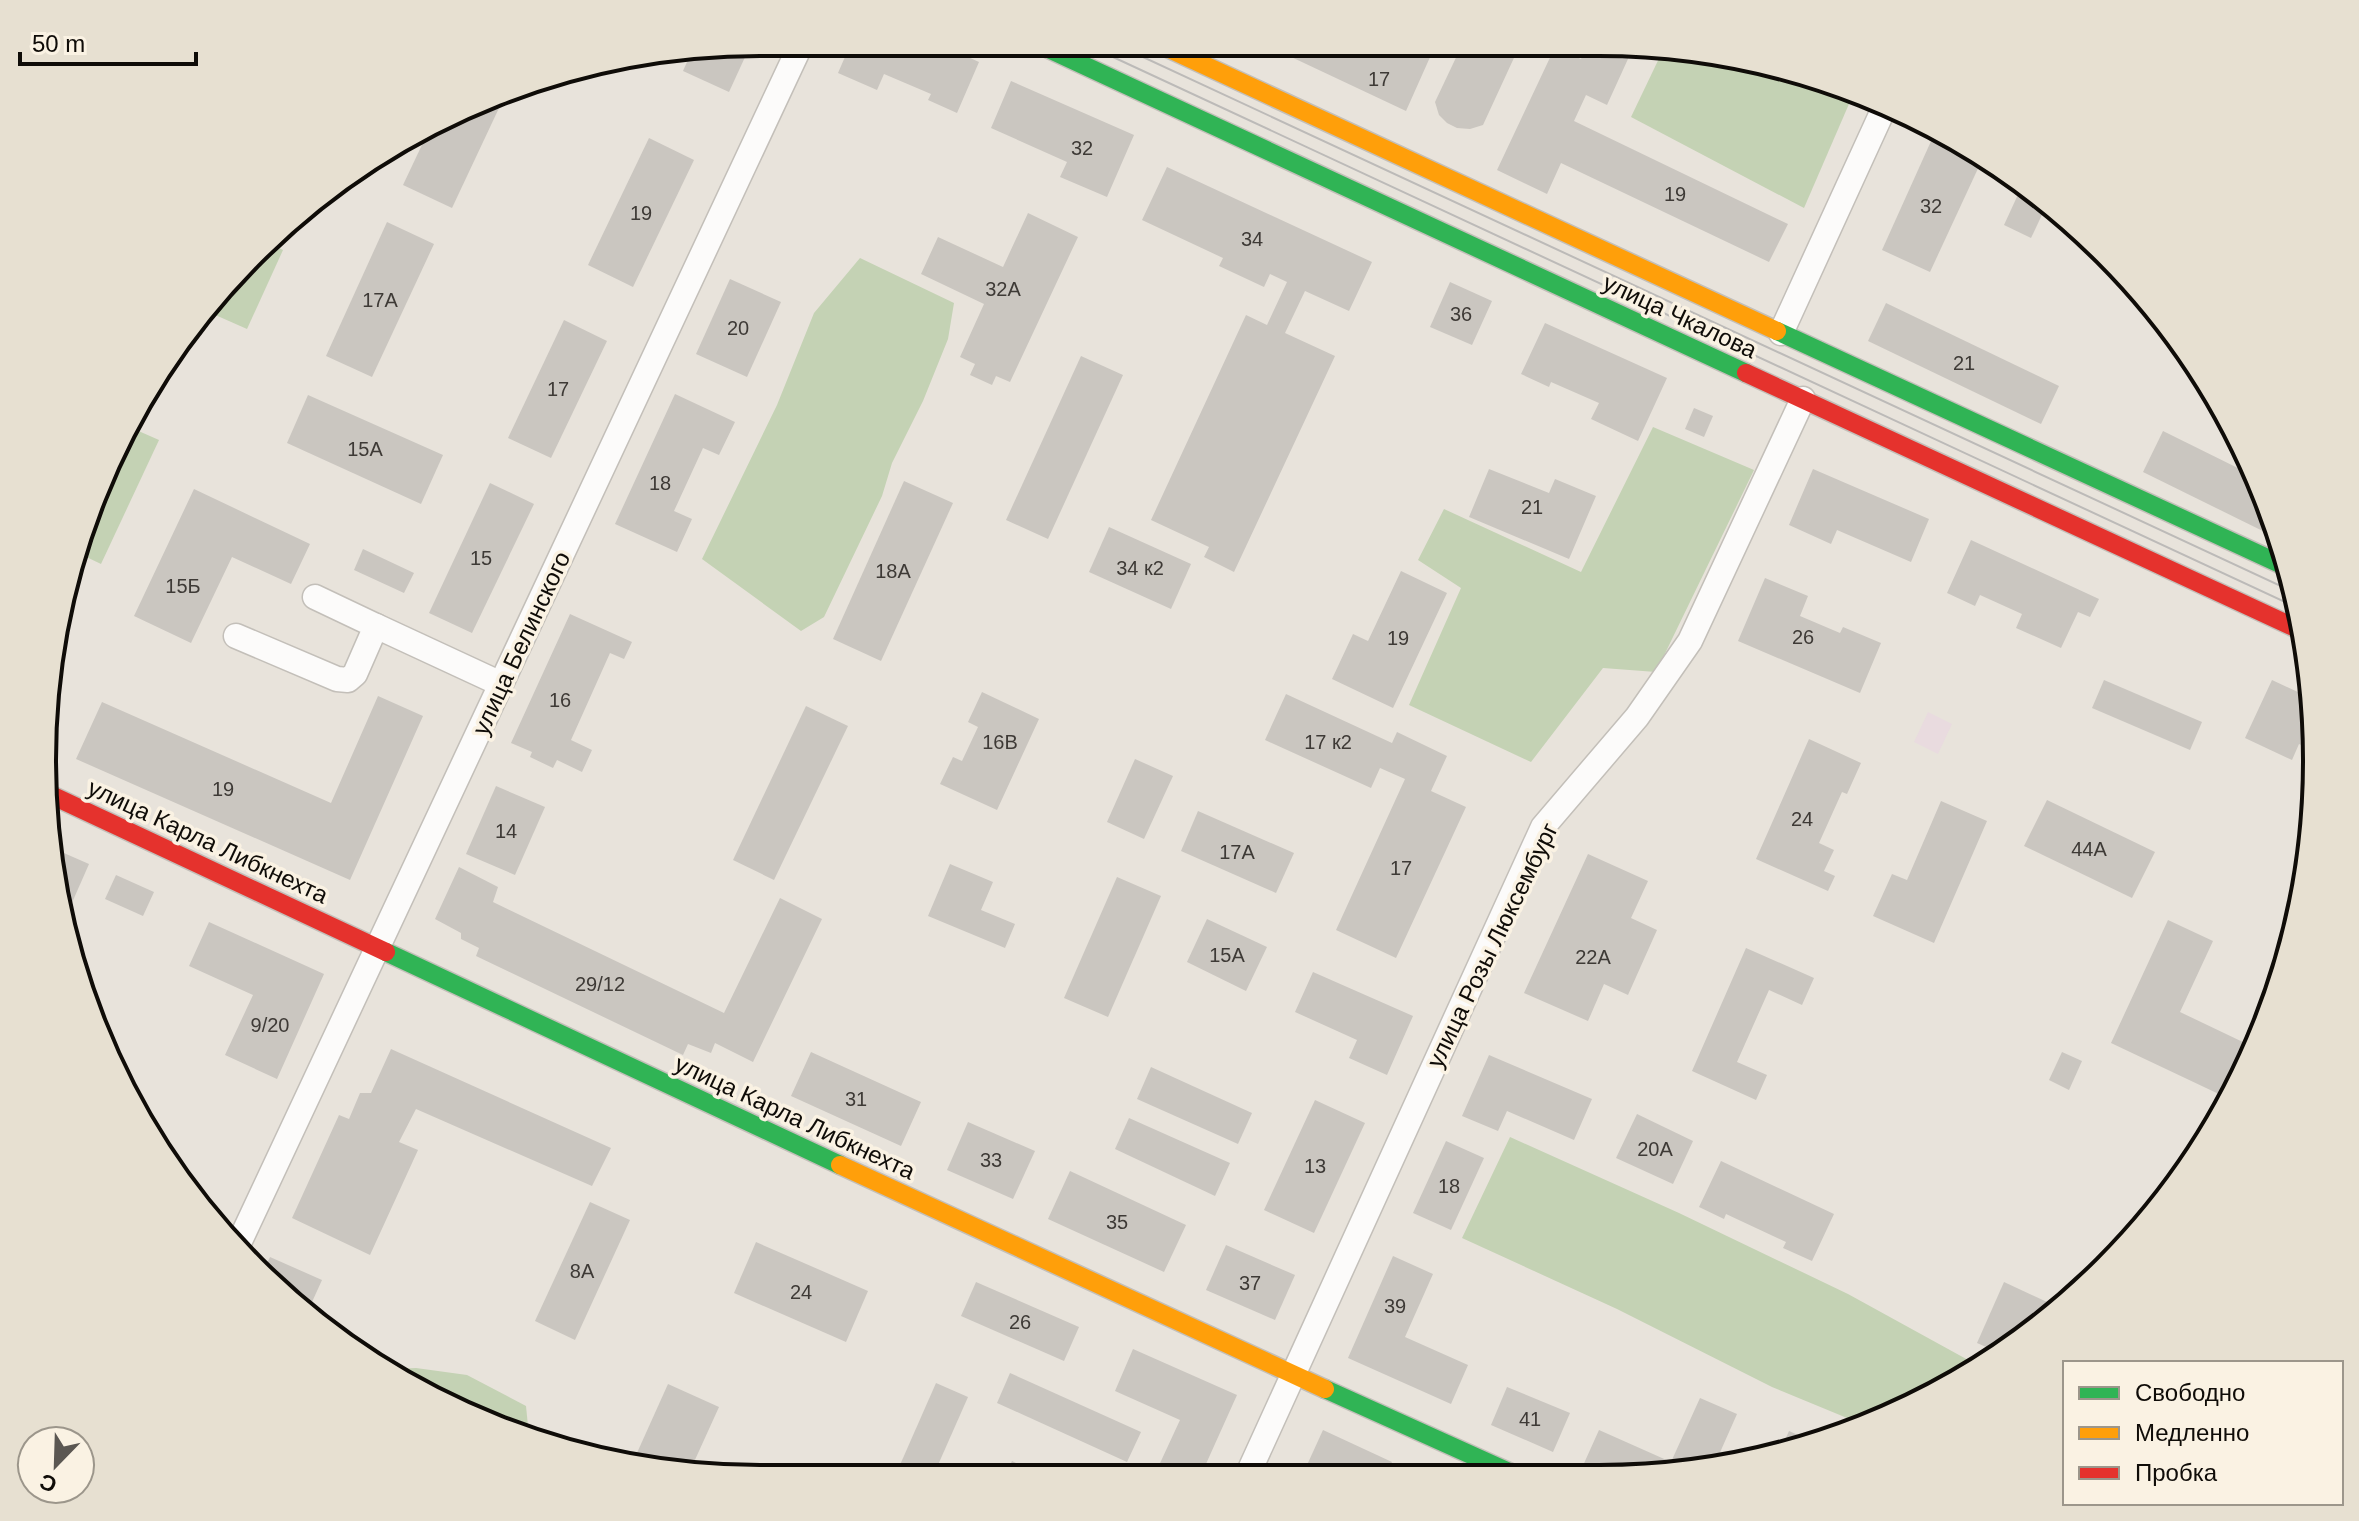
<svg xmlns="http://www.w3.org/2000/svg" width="2359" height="1521" font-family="Helvetica,sans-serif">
  <rect width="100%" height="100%" fill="#e8e3db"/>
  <path fill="#e9dbdf" d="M1928 712 1952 724 1938 754 1914 742Z"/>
  <g fill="#c4d2b4">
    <path d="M1664 48H1693L1852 97 1804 208 1631 117Z"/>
    <path d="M273 245 283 250 247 329 204 310Z"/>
    <path d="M860 258 954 303 948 339 923 401 892 463 882 496 824 617 801 631 702 559 777 405 814 313Z"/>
    <path d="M1653 427 1754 470 1656 672 1603 668 1531 762 1409 705 1461 588 1418 560 1444 509 1581 572Z"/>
    <path d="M134 429 159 440 101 564 76 552 80 529Z"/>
    <path d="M1510 1137 1679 1213 1848 1294 1979 1366 1916 1405 1864 1425 1772 1387 1617 1309 1462 1238Z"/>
    <path d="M416 1368 467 1375 526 1406 529 1436 485 1424 396 1369Z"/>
  </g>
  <g fill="#cac6c0">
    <path d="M851 43H937L979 62 957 113 928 100 931 94 884 74 877 90 838 73Z"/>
    <path d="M751 44 729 92 683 71 691 53Z"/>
    <path d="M1266 45 1306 46H1435L1406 111Z"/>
    <path d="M1461 47H1519L1483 125 1470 129 1457 128 1447 123 1439 115 1435 102Z"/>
    <path d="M1555 47 1581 59 1586 48H1633L1607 105 1586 95 1574 121 1788 224 1769 262 1561 163 1547 194 1497 170Z"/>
    <path d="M1011 81 1134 135 1107 197 1060 177 1067 162 991 128Z"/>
    <path d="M507 91 452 208 403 185 429 130Z"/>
    <path d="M649 138 694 160 633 287 588 265Z"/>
    <path d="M1932 139 1981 162 1930 272 1882 250Z"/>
    <path d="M1167 167 1372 262 1349 311 1305 291 1285 333 1335 356 1234 572 1204 557 1209 547 1151 520 1246 315 1267 325 1287 282 1270 274 1264 287 1219 266 1223 258 1142 220Z"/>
    <path d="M2021 188 2047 204 2031 238 2004 225Z"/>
    <path d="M1028 213 1078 237 1010 382 996 376 992 385 970 375 975 364 960 357 984 304 921 274 938 237 1003 267Z"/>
    <path d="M387 222 434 244 372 377 326 356Z"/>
    <path d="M730 279 781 302 747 377 696 354Z"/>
    <path d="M1450 282 1492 301 1472 345 1430 327Z"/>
    <path d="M1886 303 2059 386 2041 424 1868 341Z"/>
    <path d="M564 320 607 341 551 458 508 438Z"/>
    <path d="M1545 323 1667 378 1638 441 1591 419 1599 403 1551 382 1549 387 1521 374Z"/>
    <path d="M1081 356 1123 375 1048 539 1006 520Z"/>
    <path d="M675 394 735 422 719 455 703 448 674 511 692 519 677 552 615 524Z"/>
    <path d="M308 395 443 455 421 504 287 443Z"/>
    <path d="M1694 408 1713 416 1704 437 1685 429Z"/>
    <path d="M2163 431 2256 477 2279 539 2143 472Z"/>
    <path d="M1489 469 1549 493 1555 479 1596 496 1569 559 1469 517Z"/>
    <path d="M1813 469 1929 519 1911 562 1837 530 1831 544 1789 525Z"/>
    <path d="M904 481 953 503 881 661 833 639Z"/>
    <path d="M490 483 534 504 472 633 429 613Z"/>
    <path d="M194 489 310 544 291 584 232 557 191 643 134 616Z"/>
    <path d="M1109 527 1191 564 1171 609 1089 572Z"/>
    <path d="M1971 540 2099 599 2090 617 2078 612 2061 648 2016 628 2022 614 1980 595 1975 606 1947 593Z"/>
    <path d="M363 549 414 573 404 593 354 570Z"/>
    <path d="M74 559 80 562 71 580H70Z"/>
    <path d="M1401 571 1447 593 1393 708 1332 679 1353 634 1368 641Z"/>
    <path d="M1765 578 1808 596 1800 616 1840 633 1843 627 1881 643 1860 693 1738 641Z"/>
    <path d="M570 614 632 642 624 659 610 653 571 740 592 750 582 772 557 760 553 768 530 757 532 752 511 743Z"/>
    <path d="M2104 680 2202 722 2190 750 2092 708Z"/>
    <path d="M2272 680 2313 699 2315 713 2314 751 2299 744 2292 760 2245 738Z"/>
    <path d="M982 692 1039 719 997 810 940 784 953 757 962 761 978 727 968 722Z"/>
    <path d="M1286 694 1392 743 1397 732 1447 756 1431 791 1466 807 1396 958 1336 930 1405 779 1380 768 1371 788 1265 740Z"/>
    <path d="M378 696 423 716 350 880 76 759 102 702 331 803Z"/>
    <path d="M806 706 848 726 774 880 733 860Z"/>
    <path d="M1809 739 1861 763 1847 794 1842 792 1819 843 1834 850 1824 871 1835 876 1828 891 1756 859Z"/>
    <path d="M1135 759 1173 776 1144 839 1107 822Z"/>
    <path d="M496 786 545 807 515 875 466 854Z"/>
    <path d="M2047 800 2155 852 2132 898 2024 846Z"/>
    <path d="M1941 801 1987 821 1934 943 1873 916 1892 874 1907 880Z"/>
    <path d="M1198 811 1294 853 1276 893 1181 851Z"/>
    <path d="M57 850 89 864 71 905 62 901Z"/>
    <path d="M1588 854 1648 881 1631 918 1657 930 1628 995 1604 984 1588 1021 1524 993Z"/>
    <path d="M950 864 993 882 981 910 1015 924 1005 948 928 916Z"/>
    <path d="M459 867 498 887 493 902 724 1013 780 898 822 919 753 1062 715 1043 711 1053 688 1044 683 1055 476 956 479 948 461 939V933L435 919Z"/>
    <path d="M116 875 154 892 143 916 105 899Z"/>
    <path d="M1117 877 1161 896 1108 1017 1064 998Z"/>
    <path d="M1207 919 1267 947 1246 991 1187 962Z"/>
    <path d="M2168 920 2213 941 2180 1012 2247 1044 2223 1096 2111 1043Z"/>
    <path d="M209 922 324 974 277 1079 225 1055 253 995 189 966Z"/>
    <path d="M1746 948 1814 978 1802 1005 1769 990 1737 1062 1767 1075 1756 1100 1692 1071Z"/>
    <path d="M1313 972 1413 1016 1387 1075 1349 1058 1357 1040 1295 1012Z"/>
    <path d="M391 1049 611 1148 592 1186 416 1109 399 1142 418 1150 370 1255 292 1218 339 1115 349 1119 360 1093H371Z"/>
    <path d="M811 1052 921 1102 901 1146 791 1096Z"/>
    <path d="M2062 1052 2082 1061 2069 1090 2049 1080Z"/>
    <path d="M1489 1055 1592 1099 1574 1140 1507 1111 1498 1131 1462 1116Z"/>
    <path d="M1151 1067 1252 1113 1238 1144 1137 1099Z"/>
    <path d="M1315 1100 1365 1123 1314 1233 1264 1210Z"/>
    <path d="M1637 1114 1693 1141 1673 1184 1616 1158Z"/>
    <path d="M1129 1118 1230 1163 1215 1196 1115 1149Z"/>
    <path d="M968 1122 1035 1151 1013 1199 947 1170Z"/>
    <path d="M1446 1141 1484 1158 1451 1230 1413 1213Z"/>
    <path d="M1721 1161 1834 1214 1812 1261 1783 1248 1786 1242 1726 1214 1724 1219 1699 1207Z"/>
    <path d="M1070 1171 1186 1225 1164 1272 1048 1219Z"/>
    <path d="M590 1202 630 1220 575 1340 535 1321Z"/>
    <path d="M756 1242 868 1291 846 1342 734 1293Z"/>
    <path d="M1226 1245 1295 1275 1275 1320 1206 1290Z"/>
    <path d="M1393 1256 1433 1274 1405 1337 1468 1365 1451 1404 1348 1358Z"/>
    <path d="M270 1257 322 1280 307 1313 287 1301 263 1272Z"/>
    <path d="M976 1282 1079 1327 1064 1361 961 1316Z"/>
    <path d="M2004 1282 2060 1308 2036 1330 2000 1353 1977 1343Z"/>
    <path d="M1133 1349 1237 1395 1201 1475 1155 1474 1180 1420 1115 1391Z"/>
    <path d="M1010 1373 1141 1432 1127 1462 997 1403Z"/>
    <path d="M936 1383 968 1397 934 1474H896Z"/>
    <path d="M668 1384 719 1407 689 1473H667L632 1464Z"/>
    <path d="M1507 1387 1570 1413 1553 1452 1491 1425Z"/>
    <path d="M1700 1398 1737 1414 1714 1466 1645 1477H1598L1581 1470 1599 1430 1671 1462Z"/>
    <path d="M1323 1430 1392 1462 1385 1476H1302Z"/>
    <path d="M1789 1431 1816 1443 1778 1456Z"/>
    <path d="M1012 1461 1041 1475 1006 1474Z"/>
  </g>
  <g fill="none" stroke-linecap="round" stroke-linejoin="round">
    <g stroke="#c3bfb9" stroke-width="27">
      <g id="street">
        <path d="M1781 333 1885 106"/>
        <path d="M376 626 501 684"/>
        <path d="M236 636 337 679 348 680 355 674 376 626 315 597"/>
        <path d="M239 1243 802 42"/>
        <path d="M1247 1476 1543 827 1637 717 1690 641 1803 399"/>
      </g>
    </g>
    <g stroke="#c3bfb9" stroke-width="21">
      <g id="fast">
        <path d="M1038 44 1746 373"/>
        <path d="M1777 331 2291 569"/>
        <path d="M386 952 840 1165"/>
        <path d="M1325 1389 1520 1477"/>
      </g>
    </g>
    <g stroke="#c3bfb9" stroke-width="21">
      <g id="slow">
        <path d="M1161 45 1777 331"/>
        <path d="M840 1165 1325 1389"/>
      </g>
    </g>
    <g stroke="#c3bfb9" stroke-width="21">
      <g id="jam">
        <path d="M1746 373 2302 631"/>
        <path d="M51 795 386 952"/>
      </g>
    </g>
    <use href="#street" stroke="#fcfbfa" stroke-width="24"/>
    <use href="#fast" stroke="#30b455" stroke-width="18"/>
    <use href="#slow" stroke="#ff9f0a" stroke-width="18"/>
    <use href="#jam" stroke="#e5322d" stroke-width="18"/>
    <g stroke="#bcbab8" stroke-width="2">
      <path d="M1085 44 2298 608"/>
      <path d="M1115 44 2296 593"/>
    </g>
  </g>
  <g text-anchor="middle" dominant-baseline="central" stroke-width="7" stroke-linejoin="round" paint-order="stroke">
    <g font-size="20" fill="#3e3a36">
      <text x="1379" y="79">17</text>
      <text x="1082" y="148">32</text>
      <text x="1675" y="194">19</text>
      <text x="1931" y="206">32</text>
      <text x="641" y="213">19</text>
      <text x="1252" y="239">34</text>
      <text x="1003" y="289">32А</text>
      <text x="380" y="300">17А</text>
      <text x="1461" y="314">36</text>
      <text x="738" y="328">20</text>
      <text x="1964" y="363">21</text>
      <text x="558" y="389">17</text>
      <text x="365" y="449">15А</text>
      <text x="660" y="483">18</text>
      <text x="1532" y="507">21</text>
      <text x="481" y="558">15</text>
      <text x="1140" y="568">34 к2</text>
      <text x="893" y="571">18А</text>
      <text x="183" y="586">15Б</text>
      <text x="1803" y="637">26</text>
      <text x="1398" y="638">19</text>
      <text x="560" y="700">16</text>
      <text x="1000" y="742">16В</text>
      <text x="1328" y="742">17 к2</text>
      <text x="223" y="789">19</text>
      <text x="1802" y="819">24</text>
      <text x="506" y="831">14</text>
      <text x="2089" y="849">44А</text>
      <text x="1237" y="852">17А</text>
      <text x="1401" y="868">17</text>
      <text x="1227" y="955">15А</text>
      <text x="1593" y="957">22А</text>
      <text x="600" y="984">29/12</text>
      <text x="270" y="1025">9/20</text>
      <text x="856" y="1099">31</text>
      <text x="1655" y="1149">20А</text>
      <text x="991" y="1160">33</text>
      <text x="1315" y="1166">13</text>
      <text x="1449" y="1186">18</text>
      <text x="1117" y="1222">35</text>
      <text x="582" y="1271">8А</text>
      <text x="1250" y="1283">37</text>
      <text x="801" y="1292">24</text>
      <text x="1395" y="1306">39</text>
      <text x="1020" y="1322">26</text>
      <text x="1530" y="1419">41</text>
    </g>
    <g font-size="24" fill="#0f0c08" stroke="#faf2e3">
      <text transform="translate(1680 316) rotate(25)">улица Чкалова</text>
      <text transform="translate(521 643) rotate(-65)">улица Белинского</text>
      <text transform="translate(208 841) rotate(25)">улица Карла Либкнехта</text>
      <text transform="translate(1492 945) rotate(-64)">улица Розы Люксембург</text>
      <text transform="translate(795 1117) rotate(25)">улица Карла Либкнехта</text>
    </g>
  </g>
  <path d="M0 0H2359V1521H0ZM760 56H1599A704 704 0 0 1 2303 760V761A704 704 0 0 1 1599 1465H760A704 704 0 0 1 56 761V760A704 704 0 0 1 760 56Z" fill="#e7e0d1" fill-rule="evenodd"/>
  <path fill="none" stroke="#0f0c08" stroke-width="4" d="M760 56H1599A704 704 0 0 1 2303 760V761A704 704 0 0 1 1599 1465H760A704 704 0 0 1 56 761V760A704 704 0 0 1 760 56Z"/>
  <rect x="2063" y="1361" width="280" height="144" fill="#faf2e3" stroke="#9c968b" stroke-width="2"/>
  <rect x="2079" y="1387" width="40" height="12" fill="#30b455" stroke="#9c968b" stroke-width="2"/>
  <text x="2135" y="1401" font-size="24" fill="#0f0c08">Свободно</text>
  <rect x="2079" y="1427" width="40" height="12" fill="#ff9f0a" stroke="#9c968b" stroke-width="2"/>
  <text x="2135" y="1441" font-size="24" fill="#0f0c08">Медленно</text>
  <rect x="2079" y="1467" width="40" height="12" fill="#e5322d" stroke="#9c968b" stroke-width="2"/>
  <text x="2135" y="1481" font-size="24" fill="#0f0c08">Пробка</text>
  <g transform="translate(56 1465) rotate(203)"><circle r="38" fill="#faf2e3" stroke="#9c968b" stroke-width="2"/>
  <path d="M0-6L14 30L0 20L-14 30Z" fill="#5b5752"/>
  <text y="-12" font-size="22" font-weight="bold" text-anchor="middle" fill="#0f0c08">С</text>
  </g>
  <path d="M20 52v12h176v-12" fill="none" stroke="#0f0c08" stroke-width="4"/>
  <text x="32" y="52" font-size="24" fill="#0f0c08" stroke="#faf2e3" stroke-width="6" paint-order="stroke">50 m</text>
</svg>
